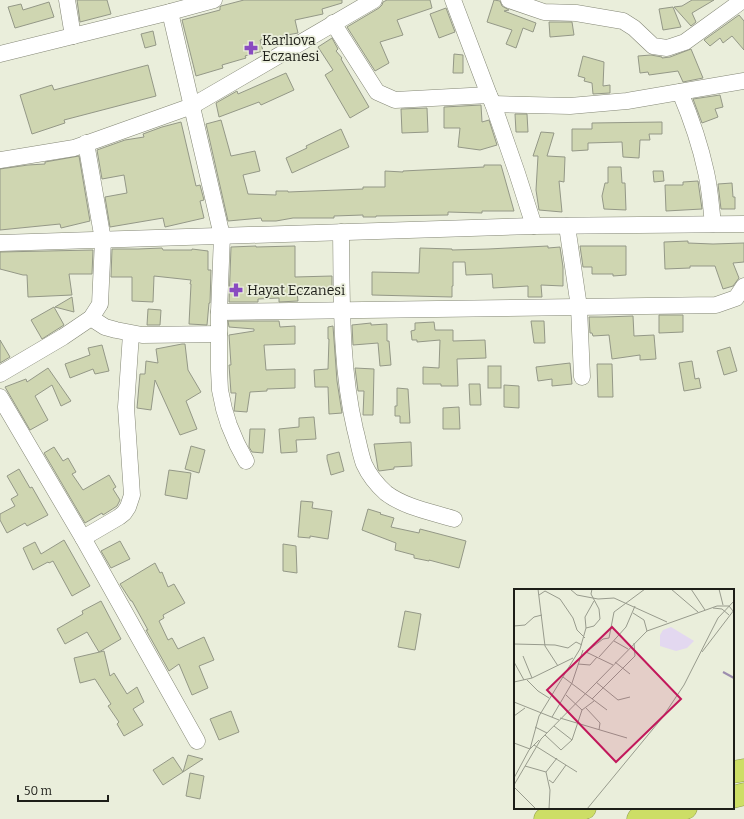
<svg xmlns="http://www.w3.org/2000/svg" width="744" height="819" font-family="Bitter,serif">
  <rect width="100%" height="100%" fill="#eaeedb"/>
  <g fill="#cfd6b1" stroke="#949887">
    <path d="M77 0H107L111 14 80 22Z"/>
    <path d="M244 0H342V3L322 9 323 14 295 20 298 33 260 40 263 51 245 56 246 58 222 65 223 68 196 76 182 20 220 10V7L221 6Z"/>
    <path d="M387 0H430L432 8 397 20 403 35 380 42 389 63 375 71 347 27 379 8 382 5 383 2Z"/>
    <path d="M494 0 500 1 502 6 509 10 504 11 536 23 533 32 523 28 516 48 506 44 512 30 487 22Z"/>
    <path d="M692 0H714L692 13 696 22 691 26 674 7 682 6Z"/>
    <path d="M49 2 54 17 15 28 8 7 21 4 23 10Z"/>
    <path d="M673 7 681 27 663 30 659 9Z"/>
    <path d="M446 8 455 32 439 38 430 14Z"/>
    <path d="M739 15 744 21V50L732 36 723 43 720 38 710 46 704 40Z"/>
    <path d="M549 22H572L574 35 550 37Z"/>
    <path d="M153 31 156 45 145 48 141 34Z"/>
    <path d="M332 38 338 49 336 51 342 58 341 59 369 107 350 118 325 75 333 70 318 47Z"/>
    <path d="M691 49 703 78 683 82 678 71 649 75 648 72 640 73 638 56 651 55 662 57V58L670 57Z"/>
    <path d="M454 54 463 55V73H453Z"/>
    <path d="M583 56 604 62 603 86 610 85V93L593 94 592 83 584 81 585 78 578 76Z"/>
    <path d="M148 65 156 96 64 120 65 123 32 134 20 95 52 85 54 90Z"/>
    <path d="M286 73 294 90 261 105 259 102 219 117 216 103 237 91 238 94Z"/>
    <path d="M720 95 723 107 715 109 718 117 702 123 693 99Z"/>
    <path d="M481 105 482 122 489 120 497 145 480 150 458 147 460 128H444V107Z"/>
    <path d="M427 108 428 132 402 133 401 109Z"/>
    <path d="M515 114H527L528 132H516Z"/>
    <path d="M221 120 231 156 255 151 260 171 243 175 248 194 276 195V191H288V192L363 189V187H385V171L403 172V171L484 167V165H501L514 211H482V213L448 212V215L376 216V217H363V215L334 216V218H293L276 221H262L261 218 228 221 206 124Z"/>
    <path d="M181 122 196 186 200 185 204 200 200 201 204 218 165 227 163 218 110 227 105 197 127 193 124 175 102 179 97 150 125 140 144 137 143 134 162 127Z"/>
    <path d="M662 122V134H649L650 140H640L639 158 623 157 622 142 588 143V150L572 151V129H592V123Z"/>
    <path d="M341 129 349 147 292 173 286 158 307 148 306 146Z"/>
    <path d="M541 132 554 133 547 156 565 157 564 182 559 181 562 212 539 210 536 190 538 156H533Z"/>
    <path d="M79 156 90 221 61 228 60 224 0 230V169L28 165 45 164V162Z"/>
    <path d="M608 167H621L622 183H625L626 210 604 209 602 196 605 183H608Z"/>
    <path d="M653 171H663L664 181 654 182Z"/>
    <path d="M698 181 702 209 666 211 665 185H683V182Z"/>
    <path d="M732 183 733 197H735V209H721L718 184Z"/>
    <path d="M688 241V243L713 244 744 243V262L733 263 739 278 733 286 723 289 715 266H690V268L665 269 664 242Z"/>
    <path d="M256 246V247L295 246V277L332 276V291L297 292 298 301 279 302V298L258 299V302H229L231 247Z"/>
    <path d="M548 246V248L560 247 563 267V286L541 285 542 297H528V286L493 288 492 274 466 275 465 262H453V286H452V297L372 295V272L419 273 420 248 452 249V250L488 249Z"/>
    <path d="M580 246H626V275L613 276V274H592V267H583Z"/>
    <path d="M162 248 163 250H192V249L208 251V270H211L210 303H209L207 325 189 324 191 284H190L191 280 154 276 153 302 132 301V277H111L112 249H138Z"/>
    <path d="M93 250 92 274H69L72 295 28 297 27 275H23L0 269V252Z"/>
    <path d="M72 297 74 312 55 307Z"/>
    <path d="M54 307 64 325 42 339 31 320Z"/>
    <path d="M148 309 161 310 160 325H147Z"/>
    <path d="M659 315H683V332L659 333Z"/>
    <path d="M633 316 634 336 654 335 656 359 640 360V355L612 359 609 335 593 336 592 333H590L589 317H604Z"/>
    <path d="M228 321H279L280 327 295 326V344L264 345 266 370 295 369V388L267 389V391L250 392 247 412 234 411 236 393H231L229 365H231L229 335 254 331V329L229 327Z"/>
    <path d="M531 321H544L545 343H534Z"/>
    <path d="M434 322 435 330H453V341L485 340 486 358 457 359 458 386H441V384H423V367L439 368 440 340 417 342V340H412L411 331 415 330V323Z"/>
    <path d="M371 323V325L387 324V341H389L391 365 380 366 378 343 353 345 352 325Z"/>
    <path d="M333 326 337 381 342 413 329 414 328 387H315L314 370 328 369 329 339H328V327Z"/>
    <path d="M0 340 10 357 0 363Z"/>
    <path d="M182 344H185L188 370 201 392 186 401 197 429 180 435 155 380 151 410 137 408 140 374H145L146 361 158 363 156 349Z"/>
    <path d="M102 345 109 371 95 374 93 369 70 378 65 364 90 355 88 348Z"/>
    <path d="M730 347 737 371 724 375 717 351Z"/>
    <path d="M692 361 695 379 699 378 701 388 684 391 679 363Z"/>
    <path d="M570 363 572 384 552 386V379L538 381 536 367Z"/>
    <path d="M597 364H612L613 397H598Z"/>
    <rect x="488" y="366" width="13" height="22"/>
    <path d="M48 368 71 401 61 406 52 385 35 396 48 420 30 430 5 387 26 379 27 382Z"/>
    <path d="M355 368 374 369 373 415H363L364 391H358Z"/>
    <path d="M469 384H480L481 405H470Z"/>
    <path d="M504 385 519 386V408L504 407Z"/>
    <path d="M397 388 408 389 410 423H400V416H395V406H397Z"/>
    <path d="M459 407 460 429H443V408Z"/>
    <path d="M314 417 316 439 296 440 297 452 281 453 279 429 299 427V418Z"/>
    <path d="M250 429H265L263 453 252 452 249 447Z"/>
    <path d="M411 442 412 466 394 467V469L379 471 378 469 374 444Z"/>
    <path d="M191 446 205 450 199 473 185 469Z"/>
    <path d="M54 447 63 461 68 458 76 472 72 474 83 490 109 475 116 487 113 489 120 500 117 506 103 515 102 513 85 523 44 453Z"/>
    <path d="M339 452 344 471 331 475 327 459V455Z"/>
    <path d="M19 469 30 488 32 487 48 515 27 526 25 523 7 533 0 520V514L15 506 11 499 18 495 7 476Z"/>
    <path d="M169 470 191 473 187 499 165 495Z"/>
    <path d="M301 501 313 502 312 508 332 511 328 539 310 536V538L298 537Z"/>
    <path d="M368 509 381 513 380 514 394 518 391 527 419 533 420 529 466 541 459 568 429 560V561L414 558V555L395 550 396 543 362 530Z"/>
    <path d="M64 540 90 586 72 596 53 561 49 563 48 562 33 570 23 548 35 542 41 554Z"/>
    <path d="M120 541 130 559 111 568 101 551Z"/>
    <path d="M283 544 296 546 297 573 283 571Z"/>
    <path d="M155 563 160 573 162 572 168 587 174 584 185 603 163 615 164 618 159 621 168 640 172 638 178 649 204 637 214 660 199 666 208 688 192 695 179 664 169 671 146 630H148L132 601H131L120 584Z"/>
    <path d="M101 601 121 639 99 652 87 632 65 644 57 629 83 614 82 611Z"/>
    <path d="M405 611 421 614 415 650 398 647Z"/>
    <path d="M104 651 110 676 114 673 127 694 137 687 144 702 133 709 143 725 124 736 117 724 119 722 108 706 111 704 95 679 80 683 74 658Z"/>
    <path d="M231 711 239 732 219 740 210 719Z"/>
    <path d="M188 755 203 759 163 785 153 770 173 757 183 772Z"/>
    <path d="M190 773 204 776 200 799 186 796Z"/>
  </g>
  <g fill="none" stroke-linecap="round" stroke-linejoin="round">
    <g stroke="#848776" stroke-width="17">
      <g id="minor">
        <path d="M67 0 73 36"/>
        <path d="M453 0 489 95 493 104 517 173 534 226"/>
        <path d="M509 0 544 12 576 13 623 21 634 28 653 46 667 48 685 42 743 0"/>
        <path d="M170 12 222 236 219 312V370L220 390 224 409 229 425 237 444 246 461"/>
        <path d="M333 23 377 92 395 100 489 95"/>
        <path d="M0 54 170 12 214 0"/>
        <path d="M680 92C691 118 700 144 706 172 710 189 711 207 713 224"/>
        <path d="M493 104 570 106 627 101 744 81"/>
        <path d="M0 160 74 148 192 106 374 0"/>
        <path d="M567 226 579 307 582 377"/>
        <path d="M341 232C342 297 340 365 355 429 358 440 360 453 364 464 369 475 377 485 386 493 404 507 432 512 454 519"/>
        <path d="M0 243 534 226 744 224"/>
        <path d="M219 312 716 305 736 298 744 286"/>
        <path d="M91 318 105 327 116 330 142 335 219 334"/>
        <path d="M0 374 63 337 91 318 100 304 103 240 86 143"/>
        <path d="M0 397 83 538 197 741"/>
        <path d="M83 538 119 517 124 513 128 507 132 495 126 407 131 334"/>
      </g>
    </g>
    <g stroke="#8f9b4b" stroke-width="23">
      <g id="highway">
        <path d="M733 772 744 770"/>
        <path d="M733 797 744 794"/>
        <path d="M545 819 585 808"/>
        <path d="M638 819 686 808"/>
      </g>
    </g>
    <use href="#minor" stroke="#fff" stroke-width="16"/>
    <use href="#highway" stroke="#cdde66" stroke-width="22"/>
  </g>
  <defs>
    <g id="pharmacy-bare" transform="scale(1.08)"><path d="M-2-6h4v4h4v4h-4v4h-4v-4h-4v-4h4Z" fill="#894bc0" stroke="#eaeedb" stroke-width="2.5" paint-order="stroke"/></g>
  </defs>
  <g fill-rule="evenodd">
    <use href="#pharmacy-bare" x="251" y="48"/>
    <use href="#pharmacy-bare" x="236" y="290"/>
  </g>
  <g text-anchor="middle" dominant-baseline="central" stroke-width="3.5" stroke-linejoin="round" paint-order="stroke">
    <g font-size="14" fill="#1d1e18" stroke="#eaeedb" text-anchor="start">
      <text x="262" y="40">Karlıova<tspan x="262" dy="16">Eczanesi</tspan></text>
      <text x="247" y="290">Hayat Eczanesi</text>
    </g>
  </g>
  <g transform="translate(514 589)">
    <rect width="220" height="220" fill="#eaeedb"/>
    <path d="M157 38 180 52 173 59 162 62 146 57V46L149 41Z" fill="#e3d8f0"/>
    <path fill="none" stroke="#9c8dae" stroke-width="2" d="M209 83 220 89"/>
    <path fill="none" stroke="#989b8d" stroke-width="1" d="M24 0 31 57 44 77M56 0 63 6 84 10 100 9 153 33M157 0 184 23M177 0 191 21M205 0 209 16M25 6 31 2 46 10 59 29 63 41 71 49M199 19 208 20 215 26M119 24 130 31 133 42M0 37 11 36 20 28 28 26M72 39 71 28 80 12M100 52 114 60M0 55 41 56 54 59 62 53 68 56M72 63 89 50 95 49 100 23 131 0M72 63 99 76M188 63 220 21M9 67 18 89M85 68 112 38 121 17M0 73 10 91M101 73 116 85M64 75 76 76 83 68M49 88 93 121M13 91 24 102 35 109M0 93 18 89 59 69M82 93 104 111 116 108M78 110 121 67 120 54M0 113 45 131M72 119 86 134 85 141M68 121 80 112M0 127 11 119M38 128 58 94 69 61M46 129 113 149M40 137 58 151M21 138 33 144M31 146 47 161 58 151 68 121 52 106M0 154 16 160M20 156 63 183M16 160 25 127 66 60 72 39 80 37 86 30 85 20 77 5 78 0M11 177 32 183 36 201 35 220M32 183 43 169M0 189 15 161 25 151M35 191 39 194 52 176M0 196 27 150 133 42 203 17H215L219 22M0 198 22 220M73 220 148 129 170 96 204 29 220 12"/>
    <path fill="#c2185b" fill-opacity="0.15" stroke="#c2185b" stroke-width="2" d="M98 38 167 110 102 173 33 101Z"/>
    <rect width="220" height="220" fill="none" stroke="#1d1e18" stroke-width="2"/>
  </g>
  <path d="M18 795v6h90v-6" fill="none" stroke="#1d1e18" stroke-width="2"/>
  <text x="24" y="795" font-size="12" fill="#1d1e18" stroke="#eaeedb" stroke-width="3" paint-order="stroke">50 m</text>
</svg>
